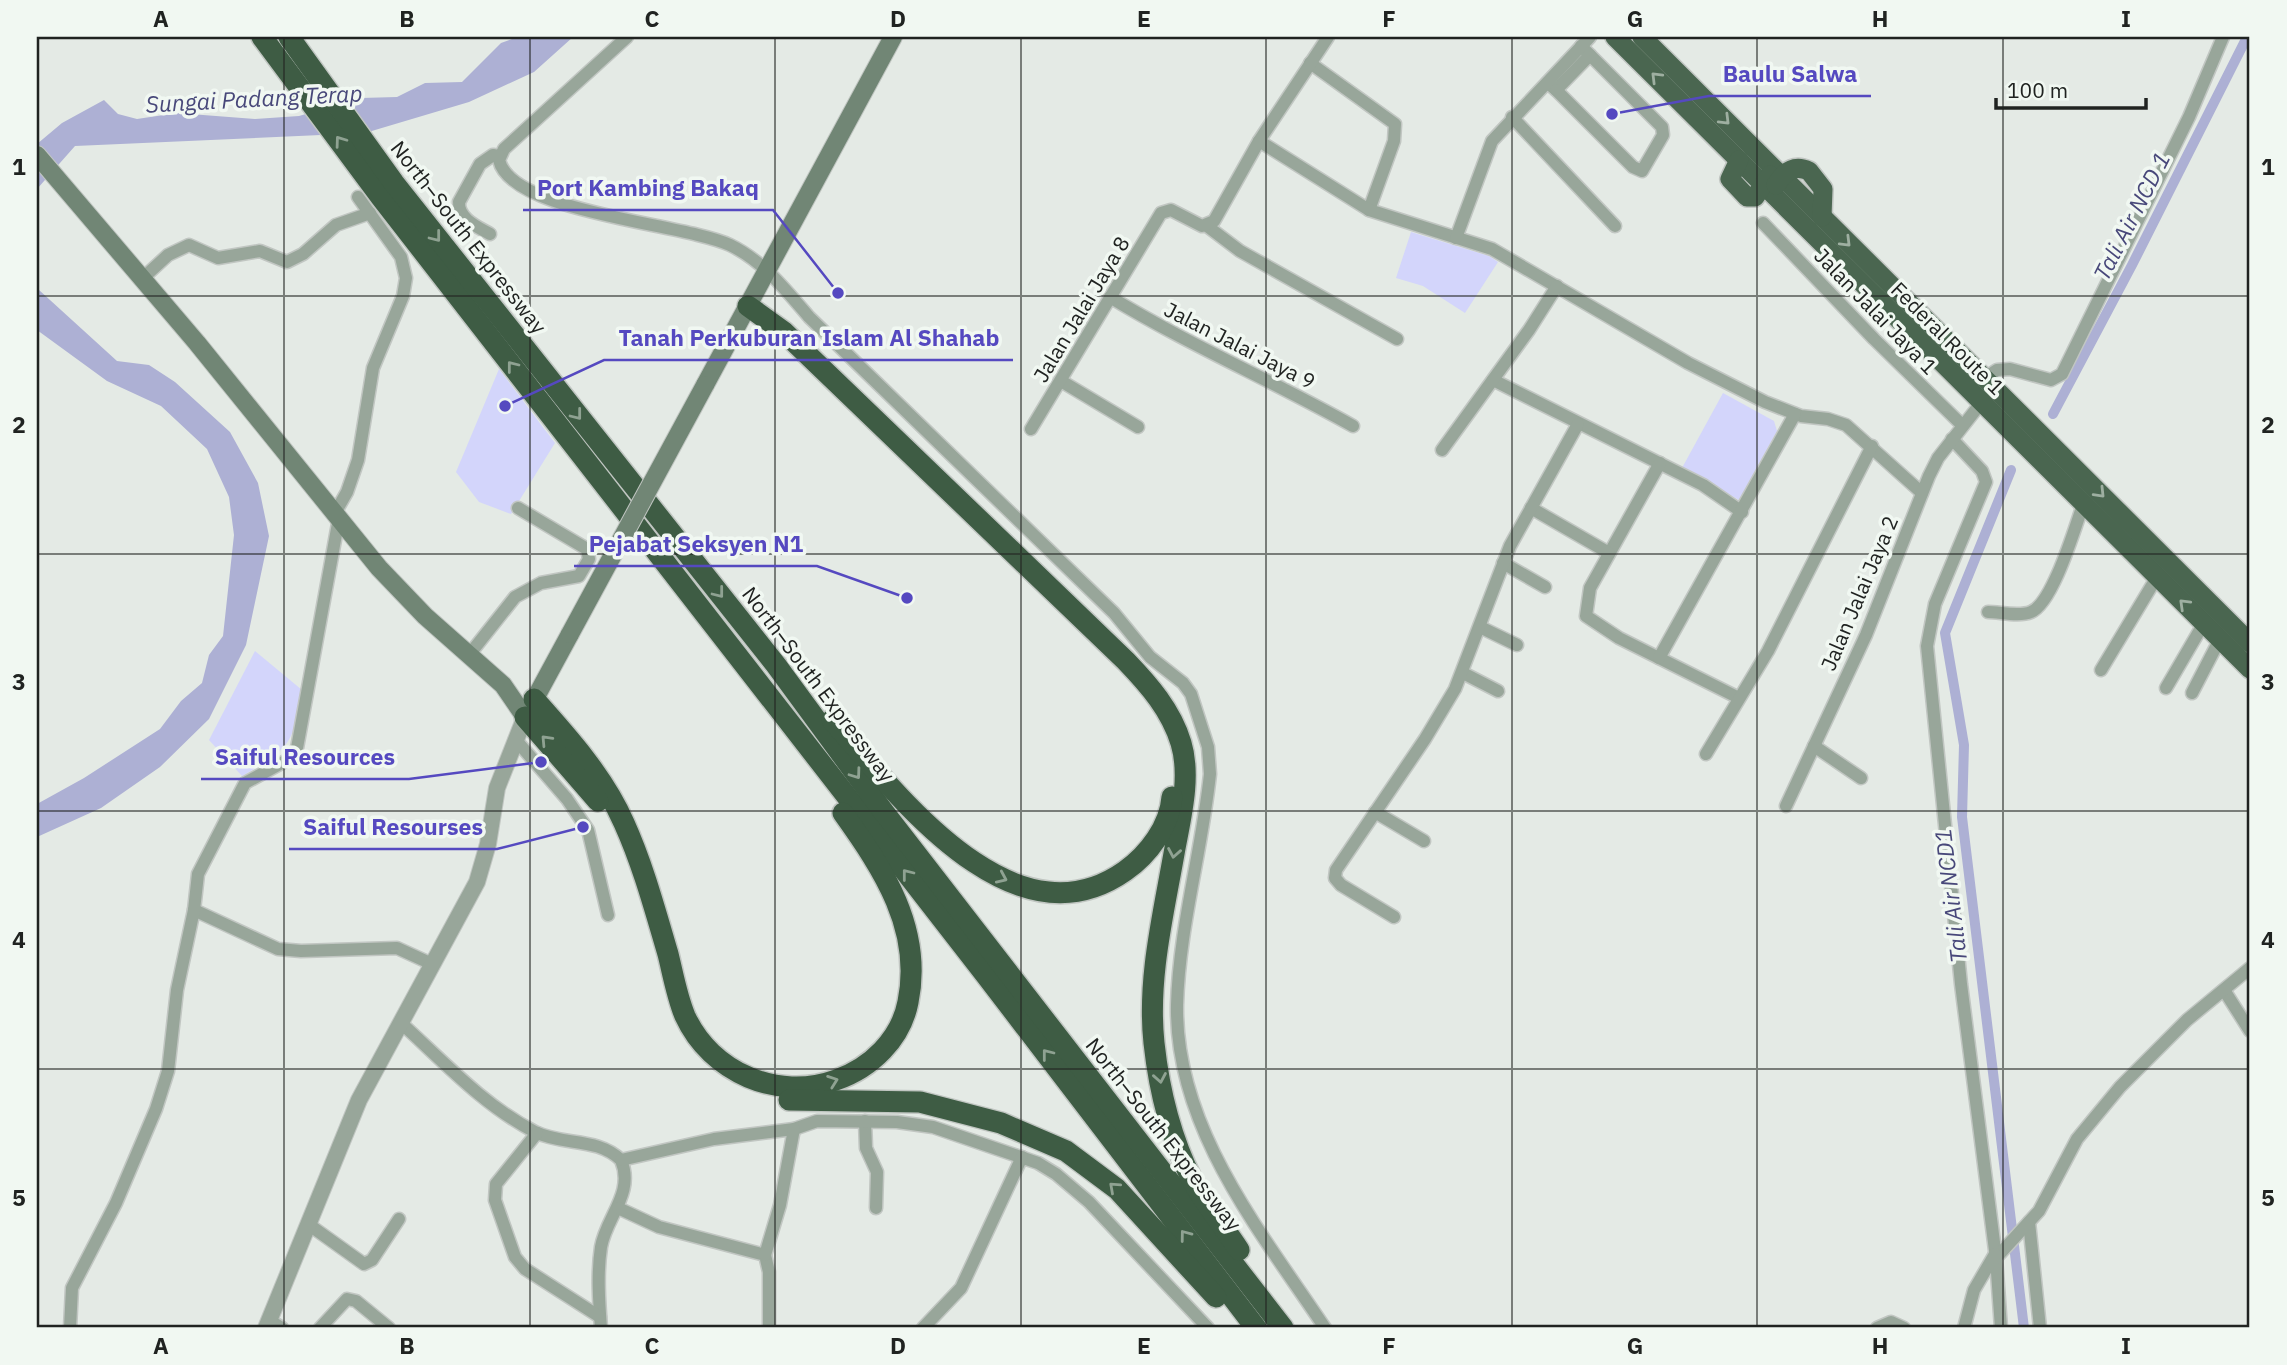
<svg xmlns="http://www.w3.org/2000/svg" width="2287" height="1365" font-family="'IBM Plex Sans',sans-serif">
  <rect width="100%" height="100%" fill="#e4eae5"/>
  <g fill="#d3d5fb">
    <path d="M1411 232 1489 256 1498 262 1465 313 1423 286 1396 278Z"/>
    <path d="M499 369 555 443 511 514 479 502 456 472Z"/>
    <path d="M1723 393 1774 421 1777 431 1739 500 1682 468Z"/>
    <path d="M255 651 302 690C293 745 291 747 242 776L209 740Z"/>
  </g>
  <g fill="#adb0d4">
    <path d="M517 37H573L534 72 469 102 365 133 75 146 37 189V144L62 123 104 100 118 114 137 119 177 113 255 119 299 116 361 98 397 97 425 83 462 82 501 43Z"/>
    <path d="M37 285 39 290 117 361 149 365 175 382 230 432 258 483 269 536 246 645 209 719 160 767 101 808 37 837V804L84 778 160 729 181 701 202 683 209 655 223 636 234 535 229 497 207 449 161 406 107 381 37 330Z"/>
  </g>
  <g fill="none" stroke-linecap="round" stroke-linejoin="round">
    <g stroke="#adb0d4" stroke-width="10">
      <path d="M2053 414 2132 265 2247 37"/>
      <path d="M2011 470 1945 633 1964 745 1962 817 2024 1328"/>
    </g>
    <g stroke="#c1c6c2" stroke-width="15">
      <g id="minor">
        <path d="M627 37 504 149 499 160C511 213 682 223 730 245 763 261 786 290 809 317L1114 613 1150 657 1183 683 1191 694 1208 747 1210 774C1202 851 1179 928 1177 1005 1175 1128 1261 1232 1325 1328"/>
        <path d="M1310 63 1395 124 1394 141 1369 210"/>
        <path d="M1550 85 1556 90 1590 55"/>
        <path d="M1556 90 1633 167 1642 171 1663 135 1662 127 1581 46"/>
        <path d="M1512 117 1615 226"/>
        <path d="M1259 141 1369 210 1492 249 1688 363 1765 402 1801 416 1828 419 1846 425 1922 493"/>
        <path d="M1763 223 1874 339 1962 425"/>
        <path d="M1207 226 1240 251 1397 339"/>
        <path d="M490 234C478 227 458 219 459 202L480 164 493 155 499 156"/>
        <path d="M1456 238 1492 141 1590 37"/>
        <path d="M143 278 168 255 189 245 218 258 260 251 287 262 303 254 336 225 370 213"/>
        <path d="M1110 297C1189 345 1273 381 1353 426"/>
        <path d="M1985 378 1997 370 2010 369 2051 380 2062 374 2189 117 2223 37"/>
        <path d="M1493 380 1703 485 1742 512"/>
        <path d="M1061 381 1138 427"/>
        <path d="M1031 429 1161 213 1171 210 1202 226 1214 221 1259 141 1328 37"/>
        <path d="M1952 439 1982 471 1986 482 1935 604 1927 646 1961 984 1996 1258 2001 1328"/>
        <path d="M1442 450 1529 330 1557 286"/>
        <path d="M1660 463 1590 588 1586 616 1619 638 1739 698"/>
        <path d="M1531 508 1609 553"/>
        <path d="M335 513 347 492 358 460 373 368 403 296 406 278 401 257 358 197"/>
        <path d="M1503 563 1545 587"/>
        <path d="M1988 612C2000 612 2019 617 2031 612 2053 603 2075 527 2083 505"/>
        <path d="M1480 627 1517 645"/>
        <path d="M469 655 515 597 541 583 579 576 589 559 587 549 518 508"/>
        <path d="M1659 658 1795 414"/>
        <path d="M2101 670 2157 577"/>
        <path d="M1463 673 1498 691"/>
        <path d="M2166 688 2204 623"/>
        <path d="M2192 693 2220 639"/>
        <path d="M515 739 567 799 588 830 608 915"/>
        <path d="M1814 746 1861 778"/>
        <path d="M1706 754 1768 651 1872 446"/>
        <path d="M1786 806 1866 635 1929 476 1938 458 1981 403"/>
        <path d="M1375 812 1424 841"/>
        <path d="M194 910 278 949 301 951 397 948 432 964"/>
        <path d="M1394 917 1341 885 1335 878 1336 870 1425 739 1455 689 1510 546 1578 424"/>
        <path d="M2224 990 2250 1031"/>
        <path d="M400 1022C443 1061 483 1105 535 1132 564 1146 597 1137 621 1160 635 1193 606 1217 601 1247 597 1273 599 1302 601 1328"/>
        <path d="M865 1121 866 1148 877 1172 876 1208"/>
        <path d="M537 1133 496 1184 495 1200 515 1257 525 1269 600 1317"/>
        <path d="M621 1160 714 1139 794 1129 817 1121 897 1122 933 1127 1038 1163 1056 1174 1089 1202 1208 1328"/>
        <path d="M618 1208 659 1227 765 1255 769 1272V1328"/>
        <path d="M2029 1222 2040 1328"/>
        <path d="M308 1224 364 1264 372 1260 399 1219"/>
        <path d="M765 1255 780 1205 794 1129"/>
        <path d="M1996 1258 2039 1211 2077 1139 2120 1087 2187 1020 2250 968"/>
        <path d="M269 1320 282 1328"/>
        <path d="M70 1328 72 1288 116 1203 156 1109 168 1071 177 990 194 910 198 874 245 783 289 759 297 748 339 518"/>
        <path d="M320 1328 347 1299 356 1301 389 1328"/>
        <path d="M923 1328 961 1288 1022 1157"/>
        <path d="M1877 1328 1891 1322 1904 1328"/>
        <path d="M1964 1328 1974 1290 1995 1254"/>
      </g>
    </g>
    <g stroke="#c1c6c2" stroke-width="18">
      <path id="tertiary" d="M266 1328 359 1100 477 882 488 844 497 788 525 717"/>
    </g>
    <g stroke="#c1c6c2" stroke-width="20">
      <g id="secondary">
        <path d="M37 155 197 343 379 568 425 616 503 685 525 717 570 634"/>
        <path d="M705 385 893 37"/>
      </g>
    </g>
    <g stroke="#c1c6c2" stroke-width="22">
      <g id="trunk">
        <path d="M1615 37 2250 669"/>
        <path d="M1642 37 2250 643"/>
        <path d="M1739 160 1730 179 1747 197H1755L1770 175"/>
        <path d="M1776 185C1784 172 1794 164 1809 171L1823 189 1822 217"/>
      </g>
    </g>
    <g stroke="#c1c6c2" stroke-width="24">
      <g id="motorway">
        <path d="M262 37 380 196 985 974 1256 1328"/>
        <path d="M289 37 394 183 776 665 883 811 1283 1328"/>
        <path d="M748 306 784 332 1126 661C1149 685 1171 710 1181 743 1191 776 1181 816 1175 848 1164 912 1147 978 1154 1043 1159 1089 1171 1138 1192 1180 1205 1204 1224 1227 1239 1250"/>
        <path d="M534 699C568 737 604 777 624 823 643 865 655 910 668 954 673 974 677 997 685 1016 711 1073 778 1101 836 1080 871 1068 901 1039 908 1002 923 929 883 869 843 813"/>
        <path d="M525 717 598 801"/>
        <path d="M832 720C896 793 1013 950 1125 871 1148 855 1170 826 1172 797"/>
        <path d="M789 1100 920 1102 1001 1123 1066 1151 1117 1189 1216 1297"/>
      </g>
    </g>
    <use href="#minor" stroke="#98a69a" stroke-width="12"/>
    <use href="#tertiary" stroke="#98a69a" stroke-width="16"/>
    <use href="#secondary" stroke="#718675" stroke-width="18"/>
    <use href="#trunk" stroke="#4a6650" stroke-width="19"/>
    <use href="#motorway" stroke="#3e5c44" stroke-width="21"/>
    <g stroke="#c1c6c2" stroke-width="20" stroke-linecap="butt">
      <path id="secondary-bridge" d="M570 634 705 385"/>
    </g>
    <use href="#secondary-bridge" stroke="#718675" stroke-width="18"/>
  </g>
  <defs><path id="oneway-chevron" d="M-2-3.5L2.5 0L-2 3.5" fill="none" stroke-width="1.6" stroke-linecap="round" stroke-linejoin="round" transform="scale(1.75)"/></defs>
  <g stroke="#9eafa1">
    <use href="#oneway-chevron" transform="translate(1656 77) rotate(-135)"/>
    <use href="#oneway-chevron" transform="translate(1725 120) rotate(45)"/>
    <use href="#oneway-chevron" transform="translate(1846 242) rotate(45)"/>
    <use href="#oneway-chevron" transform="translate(2100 493) rotate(46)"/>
    <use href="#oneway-chevron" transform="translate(2184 604) rotate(-136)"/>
  </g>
  <g stroke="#8fa292">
    <use href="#oneway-chevron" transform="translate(340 141) rotate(-126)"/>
    <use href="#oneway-chevron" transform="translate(436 237) rotate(52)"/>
    <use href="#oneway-chevron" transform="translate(512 366) rotate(-128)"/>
    <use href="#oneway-chevron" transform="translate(577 415) rotate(52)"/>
    <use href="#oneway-chevron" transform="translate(719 593) rotate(52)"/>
    <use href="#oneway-chevron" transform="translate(546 740) rotate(-133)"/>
    <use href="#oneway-chevron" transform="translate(856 774) rotate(54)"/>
    <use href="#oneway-chevron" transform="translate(1174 853) rotate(100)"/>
    <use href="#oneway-chevron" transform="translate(907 874) rotate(-128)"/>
    <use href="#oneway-chevron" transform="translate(1002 878) rotate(24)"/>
    <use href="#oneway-chevron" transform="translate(1047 1054) rotate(-128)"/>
    <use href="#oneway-chevron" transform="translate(1160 1078) rotate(80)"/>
    <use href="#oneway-chevron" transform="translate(833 1081) rotate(-20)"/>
    <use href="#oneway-chevron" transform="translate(1114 1187) rotate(-138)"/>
    <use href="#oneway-chevron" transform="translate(1185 1235) rotate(-127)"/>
  </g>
  <path fill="none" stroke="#202321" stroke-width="2" stroke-opacity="0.55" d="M284 37V1328M530 37V1328M775 37V1328M1021 37V1328M1266 37V1328M1512 37V1328M1757 37V1328M2003 37V1328M37 296H2250M37 554H2250M37 811H2250M37 1069H2250"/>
  <g text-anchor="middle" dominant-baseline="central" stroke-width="7" stroke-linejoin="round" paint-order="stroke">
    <g font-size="21" fill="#202321" stroke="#f1f8f2">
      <text transform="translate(469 237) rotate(52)">North–South Expressway</text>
      <text transform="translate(1081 309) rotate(-59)">Jalan Jalai Jaya 8</text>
      <text transform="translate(1876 311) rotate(46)">Jalan Jalai Jaya 1</text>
      <text transform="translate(1948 338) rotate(45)">Federal Route 1</text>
      <text transform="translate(1240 345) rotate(27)">Jalan Jalai Jaya 9</text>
      <text transform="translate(1859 593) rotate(-67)">Jalan Jalai Jaya 2</text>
      <text transform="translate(819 684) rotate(53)">North–South Expressway</text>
      <text transform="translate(1164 1134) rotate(52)">North–South Expressway</text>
    </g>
    <g font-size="23" font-style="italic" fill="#48487a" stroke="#f1f8f2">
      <text transform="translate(254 98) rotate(-3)">Sungai Padang Terap</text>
      <text transform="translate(2131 216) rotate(-63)">Tali Air NCD 1</text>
      <text transform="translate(1950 896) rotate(-97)">Tali Air NCD1</text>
    </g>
  </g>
  <path fill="none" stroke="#5549c0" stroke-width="2.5" d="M1612 114L1709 96H1871M838 293L773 210H523M505 406L604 360H1013M907 598L817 566H574M541 762L409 779H201M583 827L497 849H289"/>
  <g fill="#5549c0" stroke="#f1f8f2" stroke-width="2.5">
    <circle cx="1612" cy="114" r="7"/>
    <circle cx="838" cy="293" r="7"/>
    <circle cx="505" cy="406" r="7"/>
    <circle cx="907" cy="598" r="7"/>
    <circle cx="541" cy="762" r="7"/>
    <circle cx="583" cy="827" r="7"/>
  </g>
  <g font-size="23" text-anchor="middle" font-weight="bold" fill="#5549c0" stroke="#f1f8f2" stroke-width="7" stroke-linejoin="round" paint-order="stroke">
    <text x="1790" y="82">Baulu Salwa</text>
    <text x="648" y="196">Port Kambing Bakaq</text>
    <text x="809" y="346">Tanah Perkuburan Islam Al Shahab</text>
    <text x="696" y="552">Pejabat Seksyen N1</text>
    <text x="305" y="765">Saiful Resources</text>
    <text x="393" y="835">Saiful Resourses</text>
  </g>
  <rect width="2287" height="1365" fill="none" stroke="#f1f8f2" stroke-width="77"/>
  <path d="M1996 98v10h150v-10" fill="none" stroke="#202321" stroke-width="3.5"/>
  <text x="2007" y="98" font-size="21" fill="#202321" stroke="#f1f8f2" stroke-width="5" paint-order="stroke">100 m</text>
  <rect x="38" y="38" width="2210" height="1288" fill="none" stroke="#202321" stroke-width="2.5"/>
  <g font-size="23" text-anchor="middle" font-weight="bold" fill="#202321">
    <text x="161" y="27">A</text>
    <text x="407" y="27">B</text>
    <text x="652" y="27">C</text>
    <text x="898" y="27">D</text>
    <text x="1144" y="27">E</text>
    <text x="1389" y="27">F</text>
    <text x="1635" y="27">G</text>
    <text x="1880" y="27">H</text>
    <text x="2126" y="27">I</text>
    <text x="19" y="175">1</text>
    <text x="2268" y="175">1</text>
    <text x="19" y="433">2</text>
    <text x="2268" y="433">2</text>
    <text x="19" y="690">3</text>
    <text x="2268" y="690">3</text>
    <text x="19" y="948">4</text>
    <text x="2268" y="948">4</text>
    <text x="19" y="1206">5</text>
    <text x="2268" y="1206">5</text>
    <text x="161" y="1354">A</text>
    <text x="407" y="1354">B</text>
    <text x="652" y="1354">C</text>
    <text x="898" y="1354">D</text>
    <text x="1144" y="1354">E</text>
    <text x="1389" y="1354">F</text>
    <text x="1635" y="1354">G</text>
    <text x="1880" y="1354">H</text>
    <text x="2126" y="1354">I</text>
  </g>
</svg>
